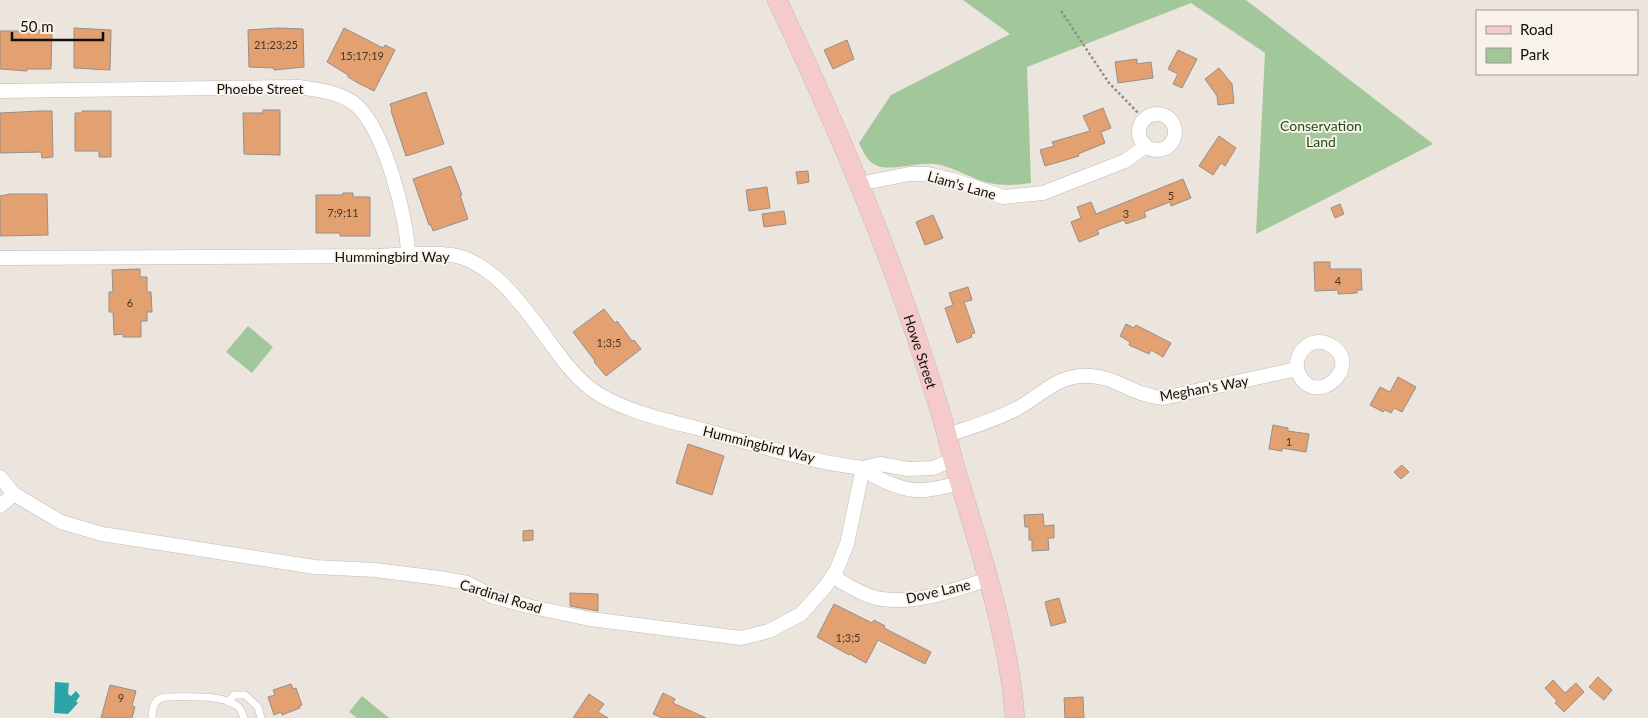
<svg xmlns="http://www.w3.org/2000/svg" width="1648" height="718" font-family="Lato,sans-serif">
  <rect width="100%" height="100%" fill="#ece5de"/>
  <g fill="#a1c79b">
    <path d="M963 0H1246L1433 144 1256 234 1265 53 1191 3 1027 67 1031 183C1018 185 1003 186 989 183 971 179 955 167 935 164 918 162 892 171 878 166 867 162 864 153 859 143L891 95 1010 34Z"/>
    <path d="M248 326 273 347 252 373 226 352Z"/>
    <path d="M362 696 389 718H357L349 712Z"/>
  </g>
  <path fill="#2da5a8" d="M55 682 69 683 68 694 71 696 76 691 80 696 76 701 78 703 68 714 54 713Z"/>
  <g fill="#e3a171" stroke="#968f8a">
    <path d="M74 28 111 30 110 70 74 68Z"/>
    <path d="M278 28 303 29 304 67 274 70V68L249 67 248 30Z"/>
    <path d="M344 28 383 48 385 45 395 50 374 91 358 83 348 77V75L327 62Z"/>
    <path d="M21 30H52L51 69H27V71L0 69V31H21Z"/>
    <path d="M847 40 854 59 833 69 824 50Z"/>
    <path d="M1178 50 1197 59 1182 88 1173 84 1178 74 1168 69Z"/>
    <path d="M1137 59V64L1151 62 1153 78 1118 83 1115 62Z"/>
    <path d="M1219 68 1232 84 1234 103 1218 105 1217 96 1205 79Z"/>
    <path d="M426 92 444 144 406 156 391 111 392 110 390 104Z"/>
    <path d="M1103 108 1111 128 1101 132 1105 143 1078 154 1079 156 1045 166 1040 150 1054 146 1052 142 1090 131 1083 116Z"/>
    <path d="M263 110H280V155L244 154 243 113H263Z"/>
    <path d="M40 111H52L53 157 42 158 41 152 0 153V113Z"/>
    <path d="M82 111H111V157H99V151H75V113H82Z"/>
    <path d="M1219 136 1236 148 1225 166 1221 163 1213 175 1199 166Z"/>
    <path d="M451 166 462 195H460L468 219 433 231 431 225H429L413 179Z"/>
    <path d="M808 171 809 182 798 184 796 172Z"/>
    <path d="M1183 179 1191 198 1171 206 1170 202 1144 212 1146 217 1126 224 1124 220 1097 230 1099 234 1079 242 1071 222 1081 218 1077 207 1091 202 1096 214Z"/>
    <path d="M767 187 770 208 749 211 746 190Z"/>
    <path d="M343 193H353V197H370V236H340V233H316V195H343Z"/>
    <path d="M10 194H47L48 235 0 236V196Z"/>
    <path d="M1340 204 1344 214 1335 218 1331 208Z"/>
    <path d="M784 211 786 224 764 227 762 214Z"/>
    <path d="M933 215 943 238 925 245 916 222Z"/>
    <path d="M1314 262H1330V269H1361L1362 290H1357V293L1338 294V290L1315 291Z"/>
    <path d="M140 269V277H147V292H151L152 312H147V321H141V337H123V334L114 335 113 312H109V292H113L112 270Z"/>
    <path d="M968 287 972 300 964 302 975 333 971 334 972 337 957 343 945 308 953 305 949 293Z"/>
    <path d="M604 309 615 323 617 321 632 341 634 340 641 349 606 376 594 362 595 361 573 332Z"/>
    <path d="M1126 324 1134 328 1136 325 1171 343 1163 357 1151 350 1149 354 1129 345 1130 342 1120 336Z"/>
    <path d="M1398 377 1416 387 1402 412 1394 408 1391 413 1385 410 1383 412 1370 405 1380 387 1390 392Z"/>
    <path d="M1273 425 1288 428V431L1309 434 1306 452 1282 448V451L1269 449Z"/>
    <path d="M688 444 724 456 712 495 676 483Z"/>
    <path d="M1402 465 1409 472 1401 479 1394 472Z"/>
    <path d="M1043 514 1044 526 1054 525V538H1048L1049 550 1032 551V540H1029V527H1025L1024 515Z"/>
    <path d="M533 530V540L523 541V531Z"/>
    <path d="M570 593 598 594V611L570 606Z"/>
    <path d="M1059 598 1066 622 1051 626 1045 602Z"/>
    <path d="M834 604 872 623 874 620 885 626 884 628 931 652 925 664 878 640 866 663 850 654 849 655 817 637Z"/>
    <path d="M1598 677 1612 690 1604 700 1589 687Z"/>
    <path d="M1553 680 1565 693 1576 683 1584 692 1564 712 1555 703 1557 701 1545 688Z"/>
    <path d="M291 684 293 689 296 688 302 705 299 706 300 708 282 715 281 712 274 715 268 697 275 695 273 690Z"/>
    <path d="M110 685 136 691 132 706 135 707 132 718H101Z"/>
    <path d="M663 693 675 699 673 703 706 718H662L653 714Z"/>
    <path d="M589 694 604 704 598 712 608 718H573Z"/>
    <path d="M1083 697 1084 718H1065L1064 698Z"/>
  </g>
  <g fill="none" stroke-linecap="round" stroke-linejoin="round">
    <g stroke="#c1bbb4" stroke-width="8">
      <g id="lane">
        <path d="M228 702 234 695H245L258 707 261 718"/>
        <path d="M152 718C153 707 153 700 165 697 185 697 219 694 236 705 241 708 242 713 244 718"/>
      </g>
    </g>
    <g stroke="#c1bbb4" stroke-width="15">
      <g id="street">
        <path d="M0 91 299 87C318 90 341 92 356 105 384 129 408 219 408 255"/>
        <circle cx="1157" cy="132" r="18"/>
        <path d="M859 184 909 174H928L953 180 1004 197 1043 193 1125 161 1146 146"/>
        <path d="M0 258 379 256C402 255 428 252 451 255 491 260 524 307 546 337 559 355 573 375 591 389 619 410 666 420 700 429 754 444 808 462 863 468L847 544 836 571 825 587 801 614 769 631 741 638 590 619 532 607 494 597 467 583 439 578 375 570 315 567 102 534 61 522 14 494 0 477"/>
        <path d="M948 435C970 427 994 421 1016 409 1043 395 1056 374 1091 376 1116 377 1134 396 1163 398L1297 369C1311 414 1367 365 1330 345 1312 335 1295 351 1297 369"/>
        <path d="M953 460 933 468 908 469 880 464 863 468C878 480 904 492 925 490 936 489 948 486 960 483"/>
        <path d="M0 506 14 494"/>
        <path d="M833 576C843 583 855 590 867 595 903 609 953 591 988 579"/>
      </g>
    </g>
    <g stroke="#c1bbb4" stroke-width="20">
      <g id="secondary">
        <path id="s1" d="M777 0C831 113 881 229 920 348 932 385 945 422 953 460 978 545 1008 629 1015 718"/>
      </g>
    </g>
    <path stroke="#918c87" stroke-width="2.5" stroke-dasharray="2.5 2.5" stroke-linecap="butt" d="M1061 11 1109 83 1144 119"/>
    <use href="#lane" stroke="#fff" stroke-width="7"/>
    <use href="#street" stroke="#fff" stroke-width="14"/>
    <use href="#secondary" stroke="#f4caca" stroke-width="19"/>
  </g>
  <g text-anchor="middle" dominant-baseline="central" stroke-width="4" stroke-linejoin="round" paint-order="stroke">
    <g font-size="11" fill="#463426">
      <text x="276" y="44">21;23;25</text>
      <text x="362" y="55">15;17;19</text>
      <text x="1171" y="195">5</text>
      <text x="343" y="212">7;9;11</text>
      <text x="1126" y="213">3</text>
      <text x="1338" y="280">4</text>
      <text x="130" y="302">6</text>
      <text x="609" y="342">1;3;5</text>
      <text x="1289" y="441">1</text>
      <text x="848" y="637">1;3;5</text>
      <text x="121" y="697">9</text>
    </g>
    <g font-size="14" fill="#110f0d" stroke="#f9f2eb">
      <text x="260" y="88">Phoebe Street</text>
      <text transform="translate(962 185) rotate(16)">Liam's Lane</text>
      <text x="392" y="256">Hummingbird Way</text>
      <text stroke="none"><textPath href="#s1" startOffset="380">Howe Street</textPath></text>
      <text transform="translate(1204 388) rotate(-10)">Meghan's Way</text>
      <text transform="translate(759 444) rotate(14)">Hummingbird Way</text>
      <text transform="translate(938 591) rotate(-13)">Dove Lane</text>
      <text transform="translate(501 596) rotate(17)">Cardinal Road</text>
    </g>
    <g font-size="14" fill="#1d5014" stroke="#f9f2eb">
      <text x="1321" y="125">Conservation<tspan x="1321" dy="16">Land</tspan></text>
    </g>
  </g>
  <rect x="1476" y="10" width="162" height="65" fill="#f9f2eb" stroke="#9c9792"/>
  <rect x="1486" y="26" width="25" height="8" fill="#f4caca" stroke="#9c9792"/>
  <text x="1520" y="35" font-size="15" fill="#110f0d">Road</text>
  <rect x="1486" y="48" width="25" height="15" fill="#a1c79b" stroke="#9c9792"/>
  <text x="1520" y="60" font-size="15" fill="#110f0d">Park</text>
  <path d="M12 32v8h91v-8" fill="none" stroke="#110f0d" stroke-width="2.5"/>
  <text x="20" y="32" font-size="15" fill="#110f0d" stroke="#f9f2eb" stroke-width="4" paint-order="stroke">50 m</text>
</svg>
